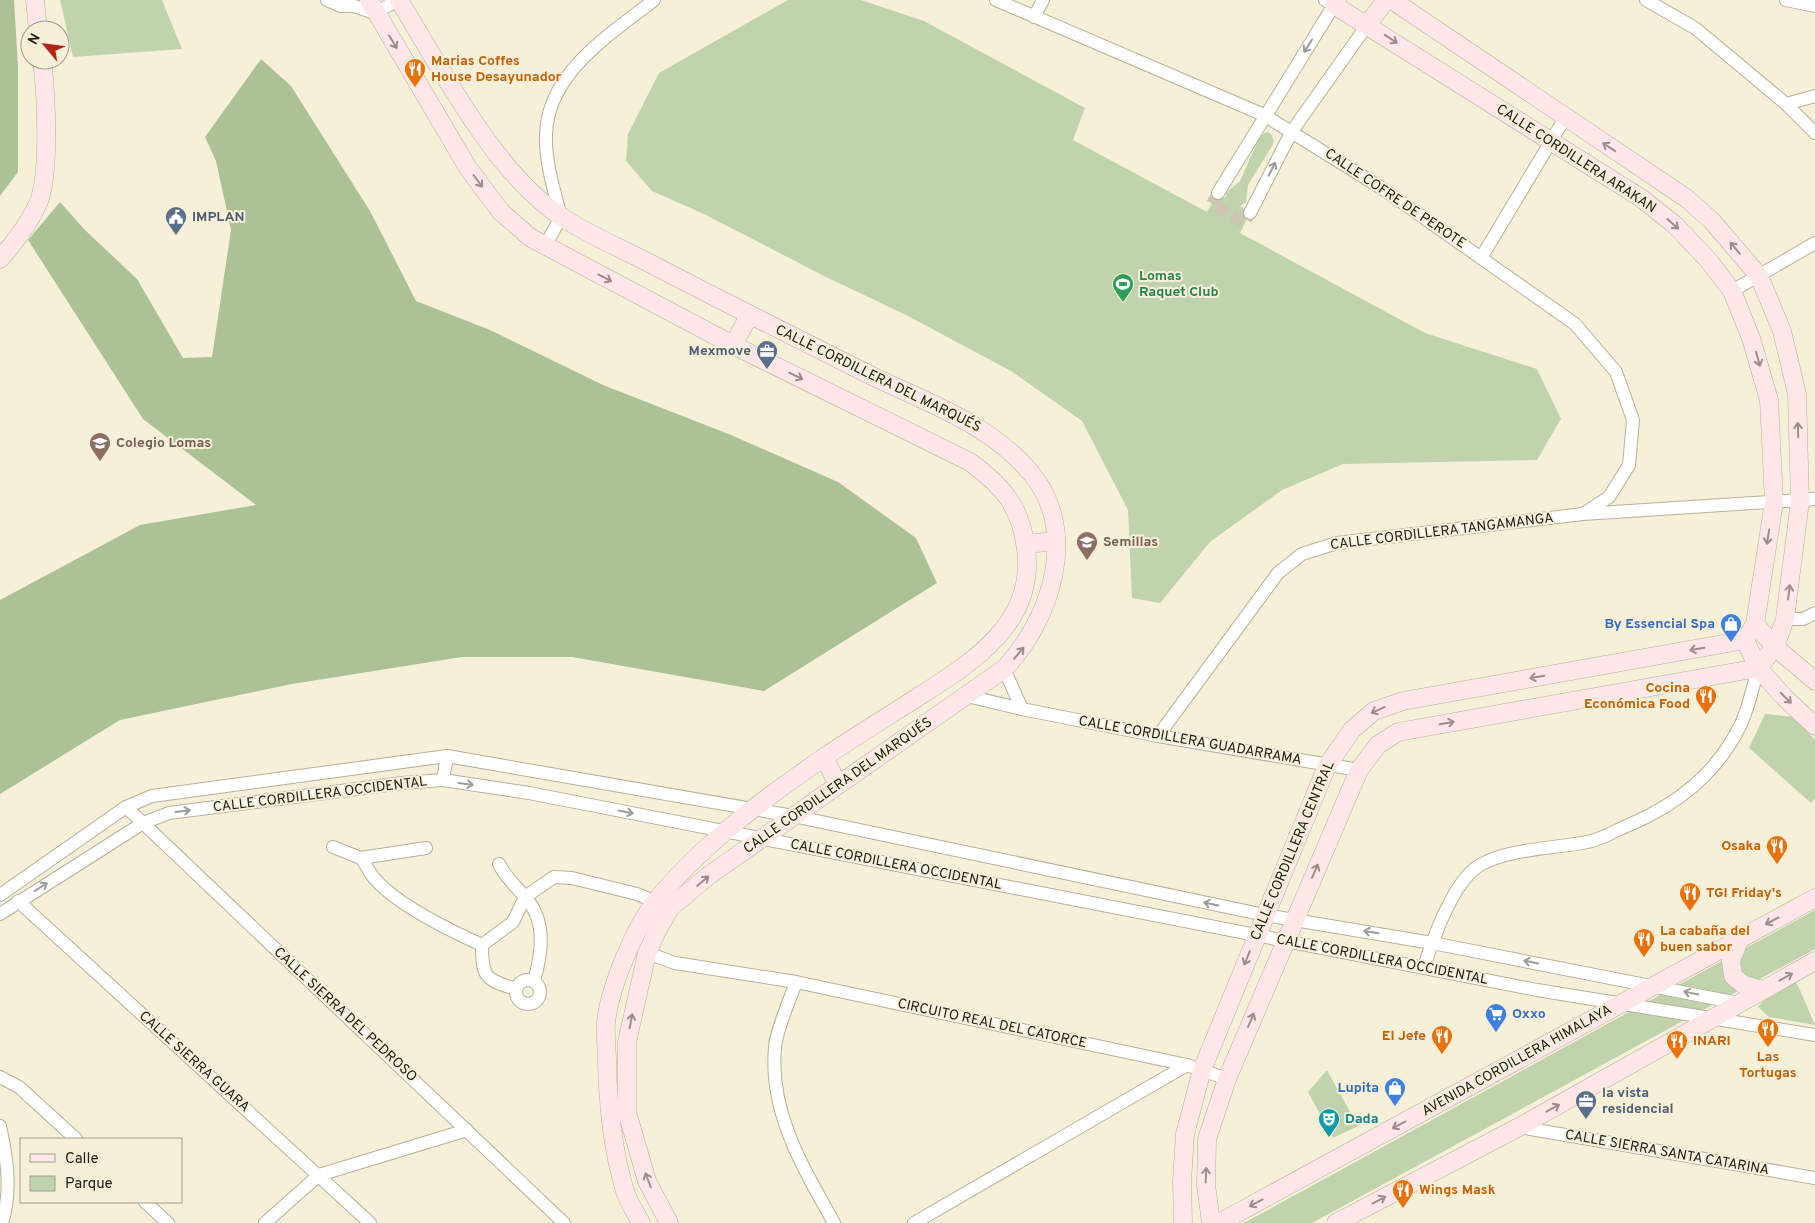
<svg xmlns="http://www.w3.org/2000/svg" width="1815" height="1223" font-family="Overpass,sans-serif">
  <rect width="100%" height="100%" fill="#f6f0d9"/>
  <g fill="#c1d3ad">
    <path d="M60 0H162L182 49 73 57Z"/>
    <path d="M788 0H861L924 21 1085 108 1073 140 1207 212 1218 193 1225 198 1227 192 1240 181 1260 136 1267 132 1271 134 1274 141 1272 146 1248 185 1246 202 1240 206 1250 213 1240 233 1425 333 1537 369 1561 419 1537 460 1343 464 1282 490 1210 542 1160 603 1132 598 1128 510 1082 421 1011 371 906 315 824 276 704 214 652 191 626 161 628 134 659 73Z"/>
    <path d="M1765 714 1794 717 1815 740V799L1811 803 1749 748Z"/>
    <path d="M1815 910V949L1312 1223H1244Z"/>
    <path d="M1796 981 1815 1025 1769 1017 1758 1007 1763 1001Z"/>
    <path d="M1327 1070 1358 1126 1333 1138 1308 1092Z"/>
  </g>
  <g fill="#adc197">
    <path d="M0 0H14L18 67V172L0 196Z"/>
    <path d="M261 59 291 86 370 211 416 301 490 330 603 385 731 435 838 482 916 538 937 583 764 691 572 657H462L292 684 120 720 0 794V600L140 525 256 505 143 419 28 240 60 202 85 230 137 279 183 358 212 357 231 230 216 161 205 137Z"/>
  </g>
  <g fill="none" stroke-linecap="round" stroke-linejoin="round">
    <path stroke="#ccc6b2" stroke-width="12" stroke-dasharray="12 6" stroke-linecap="butt" d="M1218 193 1212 204 1244 223 1250 213"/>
    <g stroke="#b6b09a" stroke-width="14">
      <g id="street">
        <path d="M327 0 341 6H354L375 13 398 0"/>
        <path d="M996 0 1264 115 1383 189 1575 324 1616 372 1633 420 1629 465 1609 497 1583 514"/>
        <path d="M1646 0 1695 28 1786 104 1815 133"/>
        <path d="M1786 0 1815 6"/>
        <path d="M1034 17 1043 0"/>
        <path d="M1786 104 1815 96"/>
        <path d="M1218 193 1334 5 1325 0"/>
        <path d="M1250 213 1292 131 1368 24"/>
        <path d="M545 246 561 217C554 190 545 162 546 134 548 72 611 34 654 0"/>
        <path d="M1481 258 1565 118"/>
        <path d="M1732 291 1815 243"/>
        <path d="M1785 619H1803L1815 613"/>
        <path d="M1004 669 1022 709"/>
        <path d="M967 696 1022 709 1158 736 1359 770"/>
        <path d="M1158 736 1278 573 1302 554 1337 543 1583 514 1815 499"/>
        <path d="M443 780 447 756"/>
        <path d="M126 807 564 1223"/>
        <path d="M333 847 361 858 426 848"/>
        <path d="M361 858C366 865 369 872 374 878 396 904 451 931 482 945L513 922 525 897 554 877 572 878 637 894 663 905"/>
        <path d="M499 864C506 878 515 885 525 897 547 921 542 953 534 981"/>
        <path d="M0 895 126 807 152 796 447 756 793 816 1265 915 1432 943 1738 1003"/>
        <path d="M18 901 370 1223"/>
        <path d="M0 914 143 823 169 813 403 783 443 780 529 793 1537 990 1815 1035"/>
        <path d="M482 945C482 977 485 980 516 989"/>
        <path d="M647 953 675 963 796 982 1187 1065 1227 1079"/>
        <path d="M1424 967C1433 939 1453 881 1480 865 1510 848 1553 849 1587 842 1601 840 1616 830 1629 825 1678 804 1716 774 1740 726 1749 708 1753 686 1758 668"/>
        <circle cx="528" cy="992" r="12"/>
        <path d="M796 982C790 1000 776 1030 775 1048 769 1113 804 1169 834 1223"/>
        <path d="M0 1077 19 1087 76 1139"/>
        <path d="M0 1126C7 1158 12 1191 2 1223"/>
        <path d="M1519 1127 1815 1178"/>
        <path d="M145 1202 168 1223"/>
        <path d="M265 1223 319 1175 467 1130"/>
        <path d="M914 1223 1187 1065"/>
      </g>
    </g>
    <g stroke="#b6b09a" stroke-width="19">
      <g id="secondary">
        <path d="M35 0 38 30"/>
        <path d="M369 0 468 168 501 212 531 238 733 345 970 462C1003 486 1021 507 1026 549 1036 623 973 662 918 697 887 717 854 737 823 758 764 799 702 844 656 901 635 927 609 989 606 1023 605 1035 607 1049 607 1062 608 1105 612 1146 624 1188 627 1200 635 1212 641 1223"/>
        <path d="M399 0C440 67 496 175 562 217 590 236 623 249 653 265 726 303 800 340 874 377 929 403 991 425 1031 473 1080 532 1051 620 1004 669L708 876 671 907 658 929 647 953 627 1042V1112L647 1181 669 1223"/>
        <path d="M1337 0 1334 5 1641 198 1675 225 1709 261 1732 291 1751 338 1769 400 1774 502 1755 624 1745 640"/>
        <path d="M1392 0 1686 198 1712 221 1759 276 1782 331 1797 394 1800 501 1785 619 1775 647 1758 668"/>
        <path d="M1368 24 1386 0"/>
        <path d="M0 259C14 243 28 225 37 206 51 178 46 92 42 60"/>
        <path d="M733 345 749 316"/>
        <path d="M1026 544 1056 541"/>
        <path d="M1755 624 1775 647 1815 681"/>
        <path d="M1745 640 1758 668 1784 697 1815 726"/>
        <path d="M824 757 838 785"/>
        <path d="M1740 938 1731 961 1733 976 1744 985 1763 990"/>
        <path d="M1183 1223 1182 1182 1185 1134 1202 1070 1327 766 1352 730 1374 711 1403 701 1745 640"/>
        <path d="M1211 1223 1206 1185 1207 1139 1227 1079 1359 770 1378 745 1398 732 1758 668"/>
        <path d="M1219 1223 1815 898"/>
        <path d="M1336 1223 1519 1127 1815 961"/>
      </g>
    </g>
    <use href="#street" stroke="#fff" stroke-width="12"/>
    <use href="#secondary" stroke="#ffe6e9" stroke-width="18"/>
  </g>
  <defs><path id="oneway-shaft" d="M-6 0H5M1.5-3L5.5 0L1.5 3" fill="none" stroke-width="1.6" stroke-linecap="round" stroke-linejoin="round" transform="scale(1.25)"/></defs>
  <g stroke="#9c8d8a">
    <use href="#oneway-shaft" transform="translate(1391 39) rotate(33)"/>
    <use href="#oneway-shaft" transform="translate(393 42) rotate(59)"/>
    <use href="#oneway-shaft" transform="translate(1609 147) rotate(-147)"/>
    <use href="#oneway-shaft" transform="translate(478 181) rotate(53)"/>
    <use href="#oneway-shaft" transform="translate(1673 224) rotate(42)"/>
    <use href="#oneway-shaft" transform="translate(1735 248) rotate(-130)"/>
    <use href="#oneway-shaft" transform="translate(605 278) rotate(28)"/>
    <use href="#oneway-shaft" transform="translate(1758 359) rotate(74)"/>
    <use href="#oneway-shaft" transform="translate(796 376) rotate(26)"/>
    <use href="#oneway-shaft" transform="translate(1798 430) rotate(-92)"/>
    <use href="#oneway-shaft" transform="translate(1768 537) rotate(99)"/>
    <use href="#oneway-shaft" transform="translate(1789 592) rotate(-83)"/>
    <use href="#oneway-shaft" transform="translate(1697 649) rotate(170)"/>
    <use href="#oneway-shaft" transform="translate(1019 653) rotate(-50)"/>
    <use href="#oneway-shaft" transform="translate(1537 677) rotate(170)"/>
    <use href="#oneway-shaft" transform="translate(1786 698) rotate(45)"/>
    <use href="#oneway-shaft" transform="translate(1378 710) rotate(156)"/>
    <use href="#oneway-shaft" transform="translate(1447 723) rotate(-10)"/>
    <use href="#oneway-shaft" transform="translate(1315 871) rotate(-66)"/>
    <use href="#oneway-shaft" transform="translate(703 881) rotate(-40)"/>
    <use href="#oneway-shaft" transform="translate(1772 921) rotate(152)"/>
    <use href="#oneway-shaft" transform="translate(1247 958) rotate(112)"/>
    <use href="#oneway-shaft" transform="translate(1786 977) rotate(-29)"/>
    <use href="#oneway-shaft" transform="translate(1251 1020) rotate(-67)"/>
    <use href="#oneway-shaft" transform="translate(631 1021) rotate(-79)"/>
    <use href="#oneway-shaft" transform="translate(1553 1108) rotate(-29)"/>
    <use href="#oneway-shaft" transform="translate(1399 1125) rotate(152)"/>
    <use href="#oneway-shaft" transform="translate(1206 1175) rotate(-88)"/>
    <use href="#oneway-shaft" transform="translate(648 1180) rotate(-111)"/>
    <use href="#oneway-shaft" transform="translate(1379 1200) rotate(-28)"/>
    <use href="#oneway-shaft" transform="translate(1256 1203) rotate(152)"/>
  </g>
  <g stroke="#9c9b97">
    <use href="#oneway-shaft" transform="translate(1308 46) rotate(122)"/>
    <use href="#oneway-shaft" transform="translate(1272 169) rotate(-63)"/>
    <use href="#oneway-shaft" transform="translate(466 784) rotate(8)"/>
    <use href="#oneway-shaft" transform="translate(183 811) rotate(-7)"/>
    <use href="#oneway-shaft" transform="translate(626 812) rotate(11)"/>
    <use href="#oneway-shaft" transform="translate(41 887) rotate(-32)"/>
    <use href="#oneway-shaft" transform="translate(1211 904) rotate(-168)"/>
    <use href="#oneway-shaft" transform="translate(1371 932) rotate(-170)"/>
    <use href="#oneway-shaft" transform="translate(1531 962) rotate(-169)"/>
    <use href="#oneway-shaft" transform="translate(1691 993) rotate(-168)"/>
  </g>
  <defs>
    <g id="restaurant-pin" transform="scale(1.125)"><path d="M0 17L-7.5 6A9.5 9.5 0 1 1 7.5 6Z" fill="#e8710a" stroke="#f6f0d9"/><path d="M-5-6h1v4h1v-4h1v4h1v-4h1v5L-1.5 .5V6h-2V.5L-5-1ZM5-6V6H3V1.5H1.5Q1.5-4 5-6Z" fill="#fff"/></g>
    <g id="civic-pin" transform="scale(1.125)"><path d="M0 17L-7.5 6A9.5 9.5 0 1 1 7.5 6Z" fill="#5c6f8a" stroke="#f6f0d9"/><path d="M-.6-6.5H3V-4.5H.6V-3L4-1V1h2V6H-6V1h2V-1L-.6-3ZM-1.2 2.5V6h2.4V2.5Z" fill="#fff"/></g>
    <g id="stadium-pin" transform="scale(1.125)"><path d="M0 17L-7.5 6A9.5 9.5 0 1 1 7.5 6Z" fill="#2e9e5b" stroke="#f6f0d9"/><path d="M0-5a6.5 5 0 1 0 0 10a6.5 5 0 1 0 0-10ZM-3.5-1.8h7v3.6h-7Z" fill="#fff"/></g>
    <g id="office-pin" transform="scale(1.125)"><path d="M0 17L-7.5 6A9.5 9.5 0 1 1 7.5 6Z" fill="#5c6f8a" stroke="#f6f0d9"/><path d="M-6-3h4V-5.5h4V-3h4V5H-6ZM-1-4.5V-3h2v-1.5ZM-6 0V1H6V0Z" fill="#fff"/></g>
    <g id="school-pin" transform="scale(1.125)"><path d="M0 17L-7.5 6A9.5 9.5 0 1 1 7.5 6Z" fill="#8d6e63" stroke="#f6f0d9"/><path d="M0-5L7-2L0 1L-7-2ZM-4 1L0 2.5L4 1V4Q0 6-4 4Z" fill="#fff"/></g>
    <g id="shop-pin" transform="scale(1.125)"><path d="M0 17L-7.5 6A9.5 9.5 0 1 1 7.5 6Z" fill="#3f7fe0" stroke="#f6f0d9"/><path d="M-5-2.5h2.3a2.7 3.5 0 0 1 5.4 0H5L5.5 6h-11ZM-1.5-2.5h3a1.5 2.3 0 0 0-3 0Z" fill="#fff"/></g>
    <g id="supermarket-pin" transform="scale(1.125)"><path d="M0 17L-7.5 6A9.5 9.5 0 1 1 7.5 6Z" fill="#3f7fe0" stroke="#f6f0d9"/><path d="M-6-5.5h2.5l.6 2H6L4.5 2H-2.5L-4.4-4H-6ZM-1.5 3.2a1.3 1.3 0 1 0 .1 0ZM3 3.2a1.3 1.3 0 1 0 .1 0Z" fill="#fff"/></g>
    <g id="theatre-pin" transform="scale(1.125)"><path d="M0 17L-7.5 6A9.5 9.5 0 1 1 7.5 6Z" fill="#0f9aa8" stroke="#f6f0d9"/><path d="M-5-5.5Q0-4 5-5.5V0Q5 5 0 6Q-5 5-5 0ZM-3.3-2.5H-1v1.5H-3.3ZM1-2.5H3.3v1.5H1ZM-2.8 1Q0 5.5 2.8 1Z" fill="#fff"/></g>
  </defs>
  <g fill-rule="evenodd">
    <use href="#restaurant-pin" x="415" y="69"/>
    <use href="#civic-pin" x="176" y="217"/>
    <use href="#stadium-pin" x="1123" y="284"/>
    <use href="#office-pin" x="767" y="351"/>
    <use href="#school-pin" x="100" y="443"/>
    <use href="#school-pin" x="1087" y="542"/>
    <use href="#shop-pin" x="1731" y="624"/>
    <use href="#restaurant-pin" x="1706" y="696"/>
    <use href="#restaurant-pin" x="1777" y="846"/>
    <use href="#restaurant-pin" x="1690" y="893"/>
    <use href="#restaurant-pin" x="1644" y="939"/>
    <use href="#supermarket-pin" x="1496" y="1014"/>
    <use href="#restaurant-pin" x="1768" y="1029"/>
    <use href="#restaurant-pin" x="1442" y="1036"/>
    <use href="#restaurant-pin" x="1677" y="1041"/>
    <use href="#shop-pin" x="1395" y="1088"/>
    <use href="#office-pin" x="1586" y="1101"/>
    <use href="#theatre-pin" x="1329" y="1119"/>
    <use href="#restaurant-pin" x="1403" y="1190"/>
  </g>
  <g text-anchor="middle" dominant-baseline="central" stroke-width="4" stroke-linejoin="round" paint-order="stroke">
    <g font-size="14" font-weight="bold" fill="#c56008" stroke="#f6f0d9" text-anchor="start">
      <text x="431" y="61">Marias Coffes<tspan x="431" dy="16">House Desayunador</tspan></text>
      <text x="1690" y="688" text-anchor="end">Cocina<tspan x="1690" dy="16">Económica Food</tspan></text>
      <text x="1761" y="846" text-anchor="end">Osaka</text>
      <text x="1706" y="893">TGI Friday's</text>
      <text x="1660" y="931">La cabaña del<tspan x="1660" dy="16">buen sabor</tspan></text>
      <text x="1426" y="1036" text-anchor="end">El Jefe</text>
      <text x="1693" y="1041">INARI</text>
      <text x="1768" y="1057" text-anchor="middle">Las<tspan x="1768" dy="16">Tortugas</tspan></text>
      <text x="1419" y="1190">Wings Mask</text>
    </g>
    <g font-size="14" fill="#222017" stroke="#f6f0d9">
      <text transform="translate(1576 159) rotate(33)">CALLE CORDILLERA ARAKAN</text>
      <text transform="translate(1395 199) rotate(34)">CALLE COFRE DE PEROTE</text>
      <text transform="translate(878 379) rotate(26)">CALLE CORDILLERA DEL MARQUÉS</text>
      <text transform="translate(1442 532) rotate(-7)">CALLE CORDILLERA TANGAMANGA</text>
      <text transform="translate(1190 741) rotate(10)">CALLE CORDILLERA GUADARRAMA</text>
      <text transform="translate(838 786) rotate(-35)">CALLE CORDILLERA DEL MARQUÉS</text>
      <text transform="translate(320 795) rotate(-7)">CALLE CORDILLERA OCCIDENTAL</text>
      <text transform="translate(1293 851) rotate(-67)">CALLE CORDILLERA CENTRAL</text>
      <text transform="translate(896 865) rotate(11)">CALLE CORDILLERA OCCIDENTAL</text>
      <text transform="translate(1382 960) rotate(11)">CALLE CORDILLERA OCCIDENTAL</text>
      <text transform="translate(345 1015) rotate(43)">CALLE SIERRA DEL PEDROSO</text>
      <text transform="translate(992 1024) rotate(12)">CIRCUITO REAL DEL CATORCE</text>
      <text transform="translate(1517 1061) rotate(-29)">AVENIDA CORDILLERA HIMALAYA</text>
      <text transform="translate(194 1062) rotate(42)">CALLE SIERRA GUARA</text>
      <text transform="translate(1667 1153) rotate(10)">CALLE SIERRA SANTA CATARINA</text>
    </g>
    <g font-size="14" font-weight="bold" fill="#4e5e75" stroke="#f6f0d9" text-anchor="start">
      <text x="192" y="217">IMPLAN</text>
      <text x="751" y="351" text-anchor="end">Mexmove</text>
      <text x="1602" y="1093">la vista<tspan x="1602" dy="16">residencial</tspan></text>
    </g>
    <g font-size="14" font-weight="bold" fill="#27864d" stroke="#f6f0d9" text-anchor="start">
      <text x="1139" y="276">Lomas<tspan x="1139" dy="16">Raquet Club</tspan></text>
    </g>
    <g font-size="14" font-weight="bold" fill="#785e54" stroke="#f6f0d9" text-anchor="start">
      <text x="116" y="443">Colegio Lomas</text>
      <text x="1103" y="542">Semillas</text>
    </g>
    <g font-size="14" font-weight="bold" fill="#366cbe" stroke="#f6f0d9" text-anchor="end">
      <text x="1715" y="624">By Essencial Spa</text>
      <text x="1512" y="1014" text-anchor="start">Oxxo</text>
      <text x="1379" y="1088">Lupita</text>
    </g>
    <g font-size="14" font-weight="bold" fill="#0d838f" stroke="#f6f0d9" text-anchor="start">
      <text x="1345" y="1119">Dada</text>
    </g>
  </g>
  <rect x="20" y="1138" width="162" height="65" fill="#f6f0d9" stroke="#a19d8b"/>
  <rect x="30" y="1154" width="25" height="8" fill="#ffe6e9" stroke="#a19d8b"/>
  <text x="65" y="1163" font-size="15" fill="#222017">Calle</text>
  <rect x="30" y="1176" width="25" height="15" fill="#c1d3ad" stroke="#a19d8b"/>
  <text x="65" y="1188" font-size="15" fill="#222017">Parque</text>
  <g transform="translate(45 45) rotate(299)"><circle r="24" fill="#f6f0d9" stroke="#a19d8b"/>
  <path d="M0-4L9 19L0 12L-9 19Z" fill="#b32515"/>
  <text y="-8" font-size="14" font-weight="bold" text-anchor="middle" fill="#222017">N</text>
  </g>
</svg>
